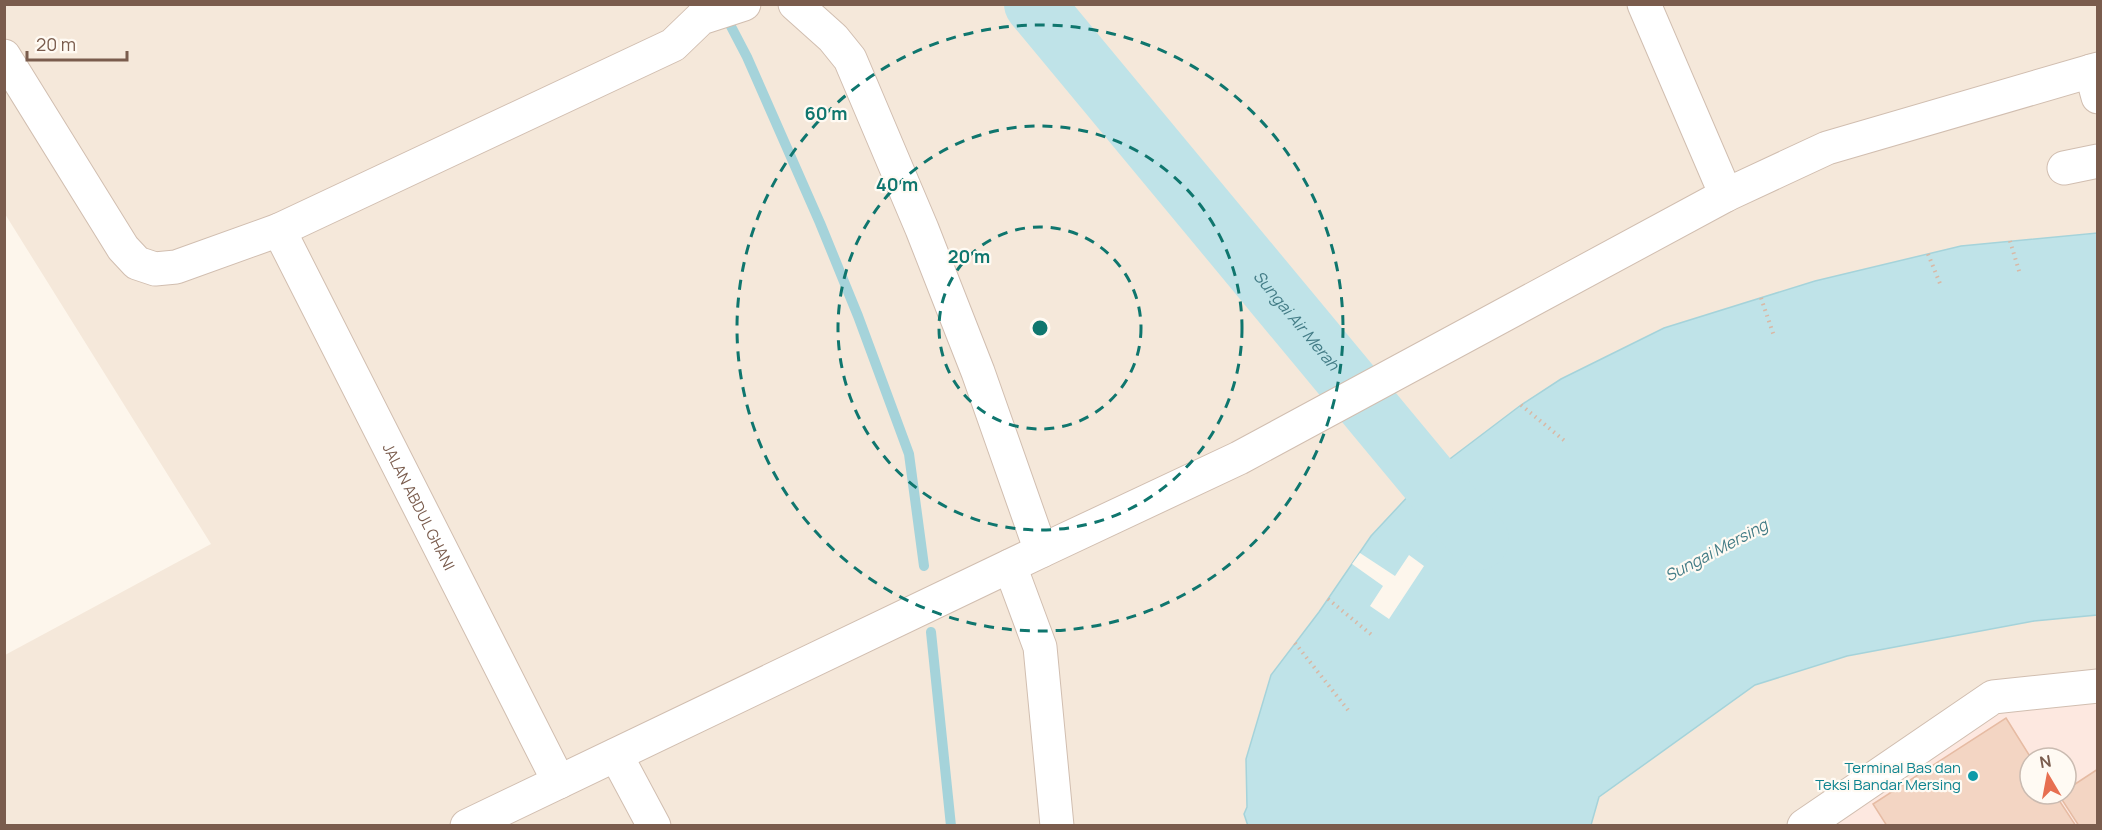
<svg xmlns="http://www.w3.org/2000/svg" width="2102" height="830" font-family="Manrope,sans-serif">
  <rect width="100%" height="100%" fill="#fdf6ec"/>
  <path fill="#f5e8da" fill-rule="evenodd" d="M5 5H2097V825H5V655L211 544 5 214ZM2030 758H2066V794H2030Z"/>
  <path fill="#fde8e0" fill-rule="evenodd" d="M2097 695V825L1817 826 1997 706ZM2030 758H2066V794H2030Z"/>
  <path fill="#bfe3e8" stroke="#a5d3da" stroke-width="1.5" d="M2097 233V615L2034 621 1847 656 1755 685 1599 797 1591 825 1248 826 1244 814 1247 807 1246 759 1271 675 1319 612 1371 536 1426 477 1521 405 1561 379 1664 328 1815 281 1961 246Z"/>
  <path fill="#fdf6ec" d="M1360 553 1395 576 1409 555 1424 566 1389 619 1370 606 1383 586 1352 564Z"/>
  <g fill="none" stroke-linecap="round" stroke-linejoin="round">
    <g stroke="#a5d3da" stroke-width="10">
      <path d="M724 13 747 57 820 223 858 316 909 454 924 566"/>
      <path d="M931 632 951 826"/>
    </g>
    <path stroke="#bfe3e8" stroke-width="60" id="s1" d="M1034 4 1479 540"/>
  </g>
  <g fill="#f3d5c3" stroke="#e6bba3" stroke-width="1.5">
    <path d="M2006 718 2031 758 2030 794H2055L2076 826H1887L1873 804Z"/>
    <path d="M2098 769V826H2079L2059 795 2066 794V790Z"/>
  </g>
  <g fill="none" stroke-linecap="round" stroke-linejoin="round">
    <g stroke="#d1beb0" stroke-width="35">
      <g id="minor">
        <path d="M795 4 833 38 850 59 922 229 978 372 1041 551"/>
        <path d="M1644 4 1726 195"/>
        <path d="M4 56 123 248 137 263 155 269 176 267 279 230 673 45 701 18 744 4"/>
        <path d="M2091 71 2098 97"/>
        <path d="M2064 168 2098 161"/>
        <path id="s2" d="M279 230 559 782"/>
        <path d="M1010 566 1040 647 1057 826"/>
        <path d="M616 755 654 826"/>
        <path d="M467 826 1041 551 1239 458 1726 195 1827 148 2098 69"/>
        <path d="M1804 826 1993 697 2098 686"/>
      </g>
    </g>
    <g stroke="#d9b8a5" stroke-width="4" stroke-dasharray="1.5 4.5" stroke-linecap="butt">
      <path d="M2010 241 2020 274"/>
      <path d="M1928 254 1941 286"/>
      <path d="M1761 298 1774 336"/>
      <path d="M1521 405 1566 442"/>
      <path d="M1328 599 1373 636"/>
      <path d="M1295 643 1348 710"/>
    </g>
    <use href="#minor" stroke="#fff" stroke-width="33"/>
  </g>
  <g fill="none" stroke="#0f766e" stroke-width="3" stroke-dasharray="10 8">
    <circle cx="1040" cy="328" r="101"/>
    <circle cx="1040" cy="328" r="202"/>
    <circle cx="1040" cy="328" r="303"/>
  </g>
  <circle fill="#0f9aa8" stroke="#fffaf3" stroke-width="2" cx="1973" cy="776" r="6"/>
  <g text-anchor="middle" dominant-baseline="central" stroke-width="4.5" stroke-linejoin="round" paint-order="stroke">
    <g font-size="15" fill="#7a5c4d" stroke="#fffaf3">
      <text stroke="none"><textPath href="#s2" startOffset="310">JALAN ABDUL GHANI</textPath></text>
    </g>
    <g font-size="15" fill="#0d838f" stroke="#fffaf3" text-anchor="end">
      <text x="1961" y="767">Terminal Bas dan<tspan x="1961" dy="17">Teksi Bandar Mersing</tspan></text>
    </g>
    <g font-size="16" font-style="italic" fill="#437c86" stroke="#fffaf3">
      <text stroke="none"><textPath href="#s1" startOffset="411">Sungai Air Merah</textPath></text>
      <text transform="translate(1716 550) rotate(-28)">Sungai Mersing</text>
    </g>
  </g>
  <circle cx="1040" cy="328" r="9" fill="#0f766e" stroke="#fffaf3" stroke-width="3"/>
  <g font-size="18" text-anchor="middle" font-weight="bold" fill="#0f766e" stroke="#fffaf3" stroke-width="4.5" stroke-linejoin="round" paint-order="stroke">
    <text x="826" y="120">60 m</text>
    <text x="897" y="191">40 m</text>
    <text x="969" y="263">20 m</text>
  </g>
  <rect width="2102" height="830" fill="none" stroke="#7a5c4d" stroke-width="12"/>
  <g transform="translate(2048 776) rotate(350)"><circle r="28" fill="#fffaf3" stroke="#cabbb1" stroke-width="1.5"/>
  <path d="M0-4.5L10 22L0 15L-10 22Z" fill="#e76f51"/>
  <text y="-9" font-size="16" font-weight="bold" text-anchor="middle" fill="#7a5c4d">N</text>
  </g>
  <path d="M27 51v9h100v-9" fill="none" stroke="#7a5c4d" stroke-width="3"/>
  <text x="36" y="51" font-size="18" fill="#7a5c4d" stroke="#fffaf3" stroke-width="4.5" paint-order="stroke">20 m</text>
</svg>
